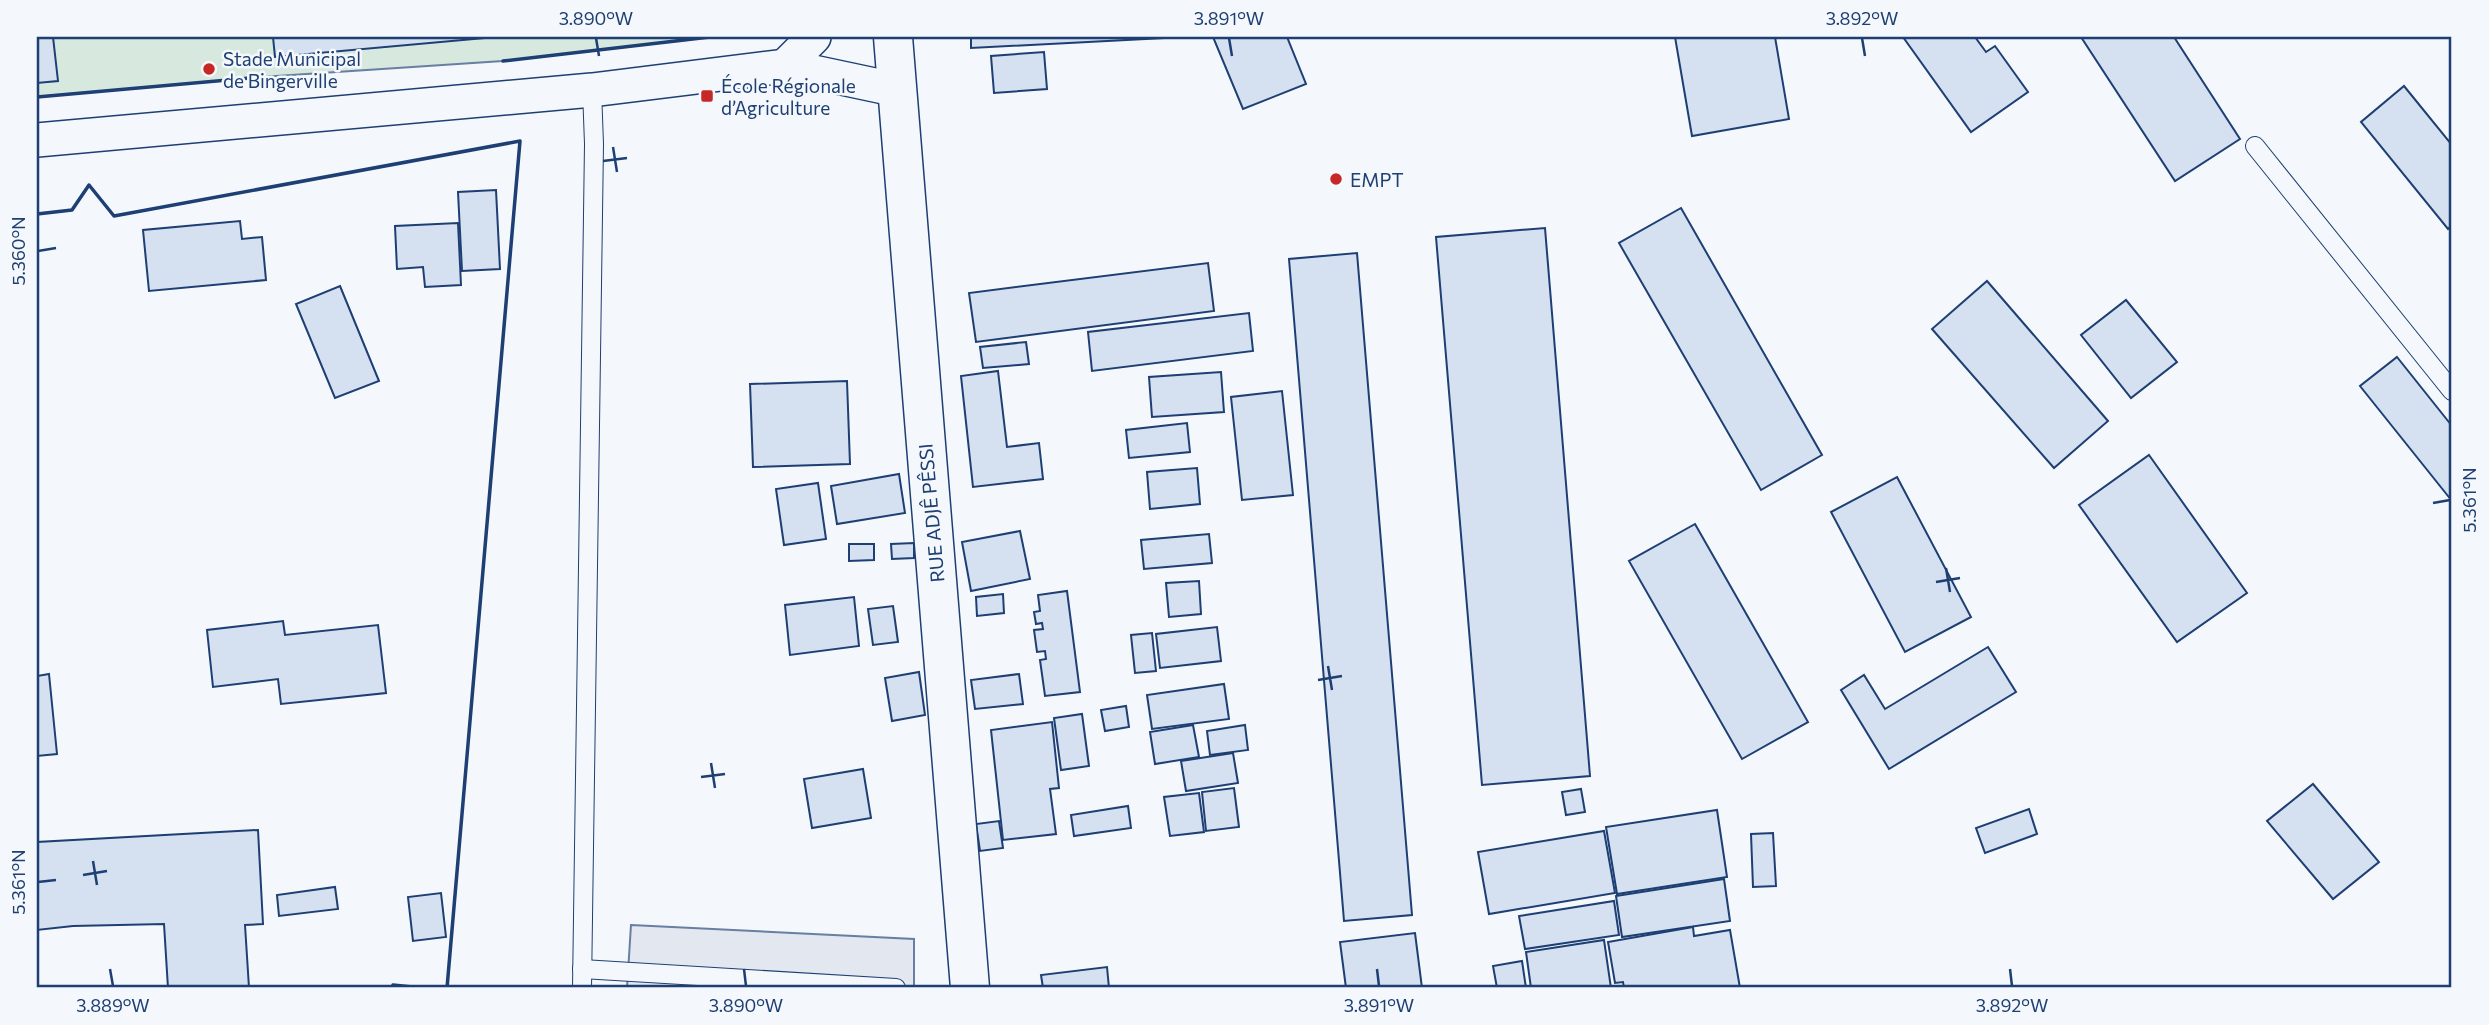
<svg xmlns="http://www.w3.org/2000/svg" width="2489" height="1025" font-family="Commissioner,sans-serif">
  <rect width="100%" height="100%" fill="#f4f7fb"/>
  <path fill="#d7e8df" stroke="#687fa3" stroke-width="2" d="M37 37H710L503 61 261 77 37 97Z"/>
  <path fill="#e3e8f0" stroke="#687fa3" stroke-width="2" d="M631 925 914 939V988H627Z"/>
  <g fill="#d5e0f0" stroke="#1d3f73" stroke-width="2">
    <path d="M37 37H53L58 81 37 83Z"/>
    <path d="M273 37H496L275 57Z"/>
    <path d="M971 37H1164V38L971 48Z"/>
    <path d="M1213 37H1287L1306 84 1243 109Z"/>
    <path d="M1675 37H1775L1789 119 1692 136Z"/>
    <path d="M1903 37H1975L1986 52 1995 46 2028 92 1971 132Z"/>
    <path d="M2081 37H2174L2240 139 2175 181Z"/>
    <path d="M1044 52 1047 89 994 93 991 56Z"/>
    <path d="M2404 86 2452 145V225L2448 229 2361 122Z"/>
    <path d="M496 190 500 269 462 271 458 192Z"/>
    <path d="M1681 208 1822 455 1761 490 1619 243Z"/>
    <path d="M240 221 242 239 262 237 266 280 149 291 143 230Z"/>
    <path d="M458 223 461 285 425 287 423 267 397 269 395 226Z"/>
    <path d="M1545 228 1590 776 1482 785 1436 237Z"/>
    <path d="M1357 253 1412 915 1344 921 1289 259Z"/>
    <path d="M1208 263 1214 311 976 342 969 293Z"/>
    <path d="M1987 281 2108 421 2054 468 1932 329Z"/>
    <path d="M340 286 379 381 335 398 296 304Z"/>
    <path d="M2126 300 2177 362 2131 398 2081 335Z"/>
    <path d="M1249 313 1253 351 1092 371 1088 332Z"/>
    <path d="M1026 342 1029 364 983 368 980 347Z"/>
    <path d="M2397 357 2452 426V501L2360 386Z"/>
    <path d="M998 371 1007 447 1039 443 1043 479 973 487 961 376Z"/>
    <path d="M1221 372 1224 412 1152 417 1149 377Z"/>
    <path d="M847 381 850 464 753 467 750 384Z"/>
    <path d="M1282 391 1293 495 1242 500 1231 397Z"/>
    <path d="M1187 423 1190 452 1129 458 1126 430Z"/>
    <path d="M2149 455 2247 593 2177 642 2079 505Z"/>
    <path d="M1197 468 1200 504 1150 509 1147 472Z"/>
    <path d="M899 474 905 513 837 524 831 486Z"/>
    <path d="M1897 477 1971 617 1905 652 1831 512Z"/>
    <path d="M818 483 826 539 784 545 776 489Z"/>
    <path d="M1695 524 1808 722 1742 759 1629 561Z"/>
    <path d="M1020 531 1030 579 971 591 962 542Z"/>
    <path d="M1209 534 1212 563 1144 569 1141 540Z"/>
    <path d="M914 543V558L892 559 891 544Z"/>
    <path d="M849 544H874V560L849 561Z"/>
    <path d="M1199 581 1201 614 1169 617 1166 583Z"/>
    <path d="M1067 591 1080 692 1045 696 1040 660 1046 659 1045 651 1037 652 1034 630 1043 629 1042 623 1036 624 1034 612 1040 611 1038 595Z"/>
    <path d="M1003 594 1004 613 977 616 976 597Z"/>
    <path d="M854 597 859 646 790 655 785 605Z"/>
    <path d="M893 606 898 642 873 645 868 609Z"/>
    <path d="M283 621 285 635 378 625 386 693 281 704 278 679 213 687 207 630Z"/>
    <path d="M1217 627 1221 661 1160 668 1156 634Z"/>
    <path d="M1152 633 1156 671 1135 673 1131 635Z"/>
    <path d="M1988 647 2016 692 1889 769 1841 690 1864 675 1885 709Z"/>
    <path d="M919 672 925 715 892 721 885 678Z"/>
    <path d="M49 674 57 754 37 756V676Z"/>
    <path d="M1019 674 1023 704 975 709 971 680Z"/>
    <path d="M1224 684 1229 719 1152 729 1147 695Z"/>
    <path d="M1126 706 1129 727 1105 731 1101 710Z"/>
    <path d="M1082 714 1089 766 1061 770 1054 718Z"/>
    <path d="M1052 722 1059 788 1050 789 1056 834 1003 840 991 730Z"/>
    <path d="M1193 725 1199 757 1155 764 1150 732Z"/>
    <path d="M1245 725 1248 750 1210 755 1207 731Z"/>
    <path d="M1233 753 1238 783 1186 791 1181 761Z"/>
    <path d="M863 769 871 818 812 828 804 779Z"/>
    <path d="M2313 784 2379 862 2333 899 2267 821Z"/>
    <path d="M1234 788 1239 827 1206 831 1202 792Z"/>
    <path d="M1581 789 1585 812 1566 815 1562 792Z"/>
    <path d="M1199 793 1204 832 1170 836 1164 797Z"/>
    <path d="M1128 806 1131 828 1074 836 1071 815Z"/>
    <path d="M2029 809 2037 834 1985 853 1976 828Z"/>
    <path d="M1717 810 1727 877 1617 894 1606 827Z"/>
    <path d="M999 821 1003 848 980 851 976 824Z"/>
    <path d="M258 830 263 924 245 925 249 988H168L164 924 73 926 37 930V842Z"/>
    <path d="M1604 831 1615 893 1489 914 1478 852Z"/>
    <path d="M1773 833 1776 886 1753 887 1751 834Z"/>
    <path d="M1724 879 1730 921 1622 937 1616 896Z"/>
    <path d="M335 887 338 909 279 916 277 895Z"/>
    <path d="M441 893 446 937 413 941 408 897Z"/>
    <path d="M1614 901 1619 935 1525 949 1519 916Z"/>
    <path d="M1693 927 1694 936 1730 930 1740 988H1624L1623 982 1615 983 1608 942Z"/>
    <path d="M1415 933 1422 988H1346L1340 942Z"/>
    <path d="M1604 940 1611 988H1531L1526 952Z"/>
    <path d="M1522 961 1526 988H1497L1493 966Z"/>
    <path d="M1107 967 1109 988H1043L1041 975Z"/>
  </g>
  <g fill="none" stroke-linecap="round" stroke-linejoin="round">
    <g stroke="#1d3f73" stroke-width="20">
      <g id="lane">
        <path d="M2255 146 2452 391"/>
        <path d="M582 969 896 988"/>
        <path d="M582 988 594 144 592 90"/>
      </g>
    </g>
    <g stroke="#1d3f73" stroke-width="36">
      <g id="street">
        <path d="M785 66 814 37"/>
        <path d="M37 140 592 90 785 66 898 90"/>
      </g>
    </g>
    <g stroke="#1d3f73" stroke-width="41">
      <path id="secondary" d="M893 37 970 988"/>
    </g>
    <use href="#lane" stroke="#f4f7fb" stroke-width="18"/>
    <use href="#street" stroke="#f4f7fb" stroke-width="33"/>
    <use href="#secondary" stroke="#f4f7fb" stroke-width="38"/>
    <g stroke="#1d3f73" stroke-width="3.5">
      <path d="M503 61 710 37"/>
      <path d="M37 97 261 77"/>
      <path d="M37 214 72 210 89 185 114 216 520 141 447 988"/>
      <path d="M394 988 393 985 422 988"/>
    </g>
  </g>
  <path fill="none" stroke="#1d3f73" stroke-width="2.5" d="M596 38 599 56M1229 38 1232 56M1862 38 1865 56M613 147 617 172M603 161 627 158M38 251 56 248M2433 503 2450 500M1946 568 1950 592M1936 582 1960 578M1328 666 1332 690M1318 680 1342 676M711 763 715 788M701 777 725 774M93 861 97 885M83 875 107 871M38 882 56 880M110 969 113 986M744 969 746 986M1377 969 1379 986M2010 969 2012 986"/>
  <g fill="#c62828" stroke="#f4f7fb" stroke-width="2.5">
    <circle cx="209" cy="69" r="7"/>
    <rect x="700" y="89" width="14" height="14" rx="3.5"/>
    <circle cx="1336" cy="179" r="7"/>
  </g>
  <g text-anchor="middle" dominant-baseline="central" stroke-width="5" stroke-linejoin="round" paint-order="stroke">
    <g font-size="19" fill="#1d3f73" stroke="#f4f7fb" text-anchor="start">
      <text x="223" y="58">Stade Municipal<tspan x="223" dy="22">de Bingerville</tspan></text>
      <text x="721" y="85">École Régionale<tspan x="721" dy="22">d’Agriculture</tspan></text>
      <text x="1350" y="179">EMPT</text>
    </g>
    <g font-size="19" fill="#1d3f73" stroke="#f4f7fb">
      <text transform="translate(931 513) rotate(-95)">RUE ADJÊ PÊSSI</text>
    </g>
  </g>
  <rect width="2489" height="1025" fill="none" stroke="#f4f7fb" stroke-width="77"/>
  <rect x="38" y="38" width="2412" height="948" fill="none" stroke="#1d3f73" stroke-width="2.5"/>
  <g font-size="18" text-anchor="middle" fill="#1d3f73">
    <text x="596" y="25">3.890°W</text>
    <text x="1229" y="25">3.891°W</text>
    <text x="1862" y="25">3.892°W</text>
    <text transform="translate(19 251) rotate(-90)" y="6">5.360°N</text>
    <text transform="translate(2470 500) rotate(-90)" y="6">5.361°N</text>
    <text transform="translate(19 882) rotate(-90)" y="6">5.361°N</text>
    <text x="113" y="1012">3.889°W</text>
    <text x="746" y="1012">3.890°W</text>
    <text x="1379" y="1012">3.891°W</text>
    <text x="2012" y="1012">3.892°W</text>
  </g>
</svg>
